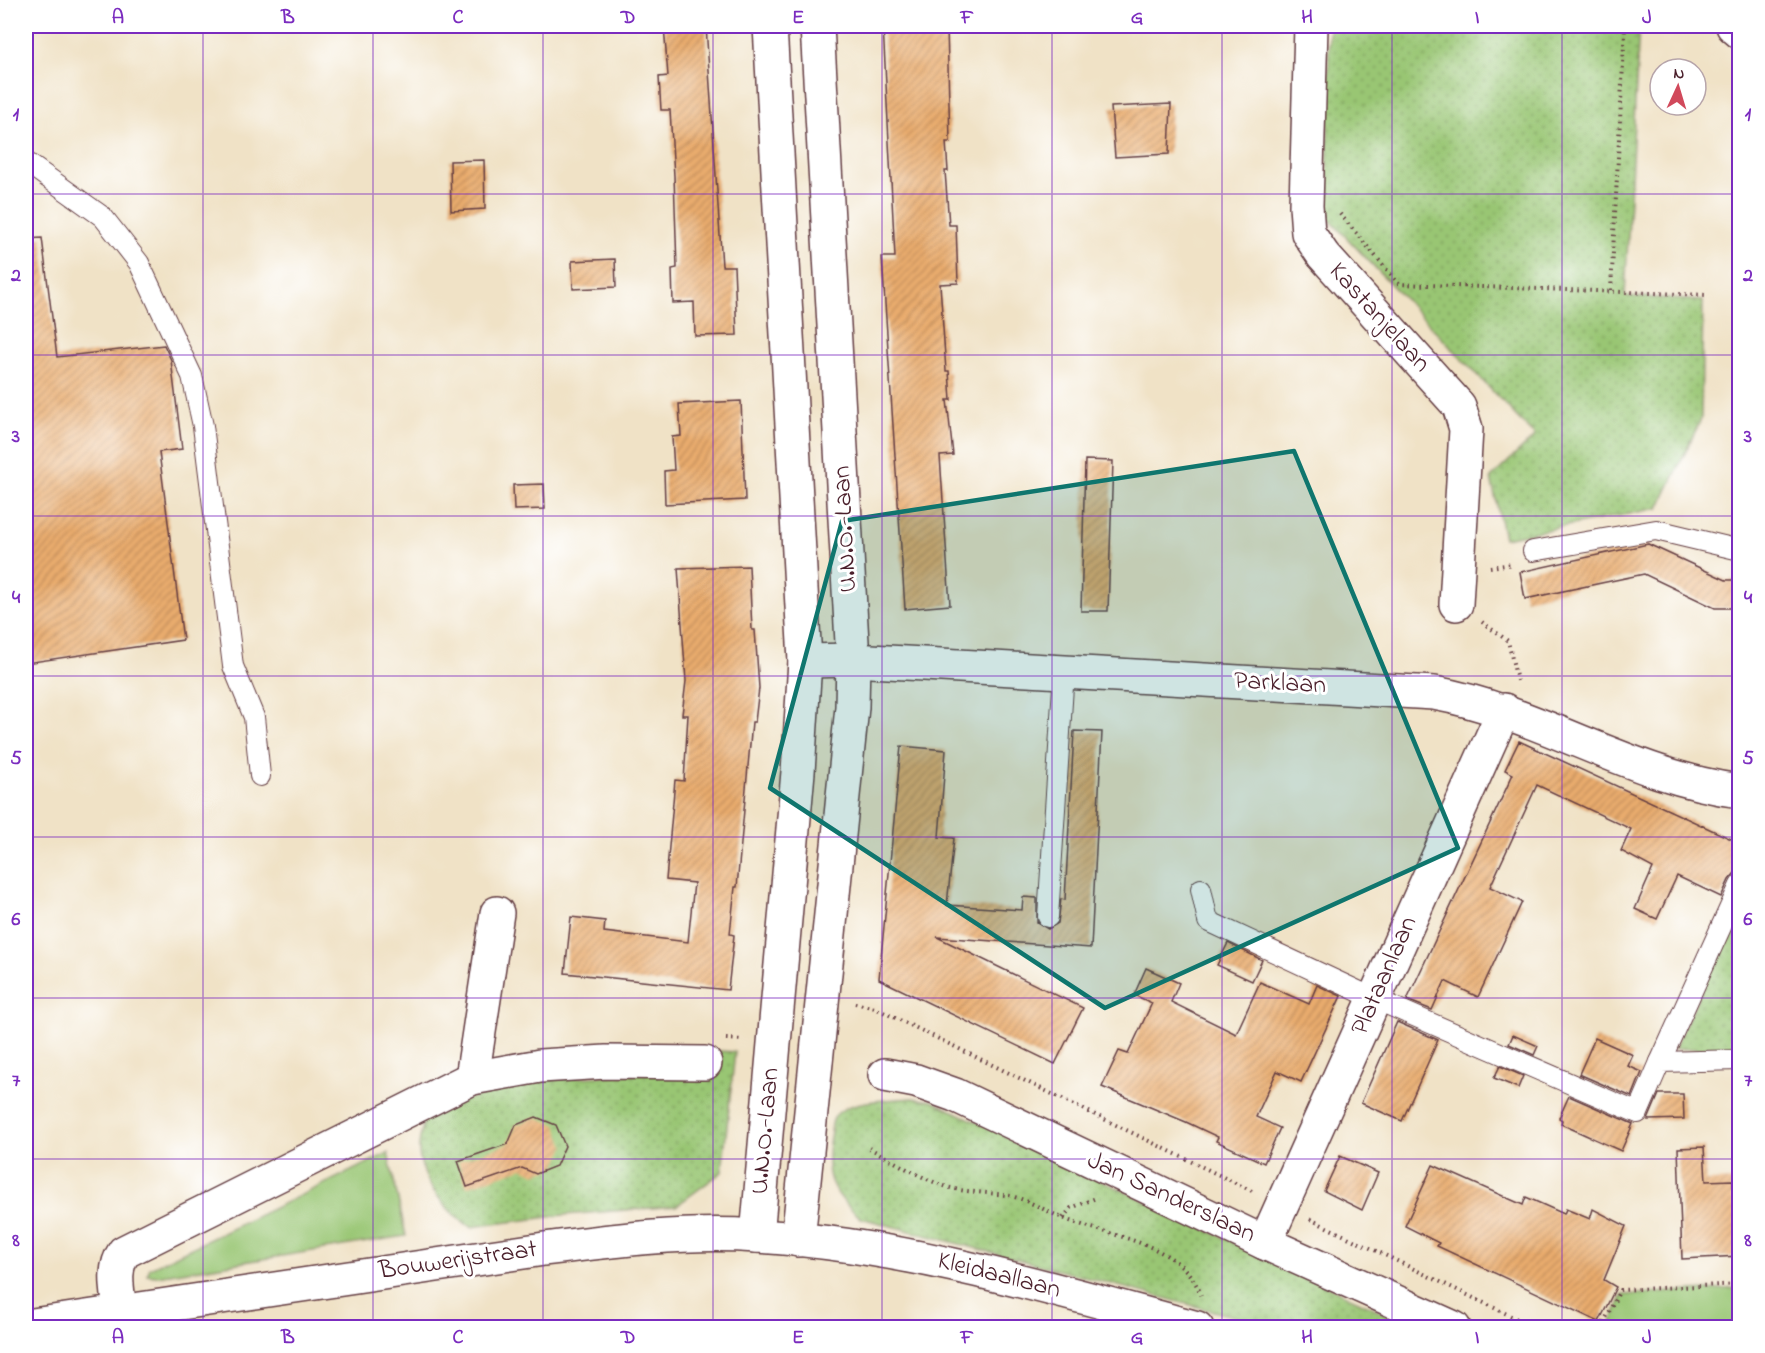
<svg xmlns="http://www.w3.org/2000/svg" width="1765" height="1353" font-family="'Indie Flower',sans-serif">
  <defs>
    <pattern id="park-dots" width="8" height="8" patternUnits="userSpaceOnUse" patternTransform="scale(1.5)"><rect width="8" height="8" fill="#99c673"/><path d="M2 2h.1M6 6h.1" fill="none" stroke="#7fa05f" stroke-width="1.8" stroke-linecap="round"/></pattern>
    <pattern id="building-hatch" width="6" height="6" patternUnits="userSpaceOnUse" patternTransform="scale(1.5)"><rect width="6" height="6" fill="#e9ac6d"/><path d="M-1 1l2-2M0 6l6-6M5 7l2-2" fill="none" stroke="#bf8b5a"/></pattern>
  </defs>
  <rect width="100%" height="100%" fill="#fff"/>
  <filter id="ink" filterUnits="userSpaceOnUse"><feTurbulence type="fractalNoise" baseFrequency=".0167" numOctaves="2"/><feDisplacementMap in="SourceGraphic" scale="12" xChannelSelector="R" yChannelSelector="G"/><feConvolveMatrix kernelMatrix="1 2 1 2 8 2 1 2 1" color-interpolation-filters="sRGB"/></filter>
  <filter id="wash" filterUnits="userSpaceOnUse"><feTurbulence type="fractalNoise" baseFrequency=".008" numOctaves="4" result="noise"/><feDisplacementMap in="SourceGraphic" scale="24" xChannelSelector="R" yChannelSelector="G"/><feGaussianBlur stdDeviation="1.35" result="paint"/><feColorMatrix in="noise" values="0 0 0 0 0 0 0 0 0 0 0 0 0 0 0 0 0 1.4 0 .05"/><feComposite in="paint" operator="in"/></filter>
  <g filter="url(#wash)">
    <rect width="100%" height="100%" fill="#f0e2c6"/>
    <g fill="#99c673" stroke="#72724f" stroke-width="1.5">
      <path d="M388 1153 406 1236 157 1276 147 1275 150 1268Z"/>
      <path d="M1739 1288V1327H1609L1623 1295Z"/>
    </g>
    <g fill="url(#park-dots)" stroke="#72724f" stroke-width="1.5">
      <path d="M1329 26H1639L1625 296 1703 301 1701 419 1659 508 1504 538 1491 478 1535 436 1327 217Z"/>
      <path d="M1739 909V1048L1674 1049Z"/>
      <path d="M719 1051 735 1052 722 1172 676 1206 564 1215 471 1227C448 1214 425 1185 420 1159 417 1146 421 1133 424 1121L464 1100 534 1081 717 1068Z"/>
      <path d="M912 1098 932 1101 1414 1327H1274L861 1218C831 1191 823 1178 830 1137 832 1127 831 1118 839 1112 857 1099 891 1100 912 1098Z"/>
    </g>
    <g id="blocks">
      <g fill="url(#building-hatch)">
        <path d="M664 26H706L722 266H734L737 335 695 336 694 302 673 303 672 269 677 268 674 176 670 110H661L659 77 668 76Z"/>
        <path d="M883 26 947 27 950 142H946L948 171H945L949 225H956L958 283 940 284 946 371H949L951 400H947L953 455 940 456 950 605 905 609 882 257H895Z"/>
        <path d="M1171 104 1169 154 1115 157 1111 107Z"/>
        <path d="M484 160 485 209 451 211 450 161Z"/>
        <path d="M42 238 57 357 164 345 171 360 182 449 159 452 183 640 26 663V239Z"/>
        <path d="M615 259 616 287 573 289 572 261Z"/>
        <path d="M741 401 745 500 665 504 664 471 674 470 672 437 681 436 679 404Z"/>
        <path d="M1085 460 1113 461 1108 611H1081Z"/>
        <path d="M544 484 545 509 514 510 513 485Z"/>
        <path d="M1648 544 1726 580H1740V608H1715L1644 574 1525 599 1520 572Z"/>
        <path d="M749 566 752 630H755L759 688 755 722H752L737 887H735L730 934 734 935 728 990 565 973 571 917 605 921 604 932 688 942 694 883 666 880 675 780 684 781 688 715H682L686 681 678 568Z"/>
        <path d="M1074 731 1102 732 1091 948 937 937 1083 1008 1055 1064 879 979 901 746 946 750 939 837 954 838 947 905 1022 910 1023 897 1037 898V922L1048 929 1058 923 1061 899 1065 900Z"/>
        <path d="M1519 741 1740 843V867L1729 880 1721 897 1677 876 1657 919 1635 909 1653 868 1621 851 1631 829 1537 785 1490 887 1522 902 1478 997 1445 981 1432 1010 1407 1000 1513 774 1505 770Z"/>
        <path d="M1228 943 1262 960 1252 981 1217 965Z"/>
        <path d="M1146 968 1179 983 1171 1002 1236 1034 1260 982 1309 1004 1317 985 1341 996 1301 1082 1277 1071 1256 1117 1280 1128 1264 1163 1216 1141 1218 1137 1186 1122 1102 1087 1119 1051 1128 1054 1152 1003 1134 995Z"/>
        <path d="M1397 1022 1438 1040 1402 1121 1361 1103Z"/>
        <path d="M1513 1035 1538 1046 1534 1055 1509 1044Z"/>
        <path d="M1595 1038 1633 1055 1628 1066 1642 1072 1632 1097 1579 1074Z"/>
        <path d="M1500 1066 1523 1076 1518 1088 1494 1078Z"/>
        <path d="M1659 1094H1683L1684 1119 1648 1120Z"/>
        <path d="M1569 1096 1633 1124 1621 1151 1561 1124 1562 1120 1559 1118Z"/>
        <path d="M536 1117 556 1125 565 1146 556 1166 536 1174 522 1168 467 1187 458 1161 508 1144 516 1125Z"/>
        <path d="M1704 1147 1706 1181 1733 1180 1734 1202 1740 1201V1256L1682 1259 1678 1148Z"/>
        <path d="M1340 1156 1378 1173 1362 1210 1324 1191Z"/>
        <path d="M1433 1165 1523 1205 1526 1197 1564 1214 1566 1209 1590 1219 1593 1209 1626 1226 1604 1280 1616 1287 1599 1322 1437 1246 1439 1243 1405 1226Z"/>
      </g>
    </g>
  </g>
  <g filter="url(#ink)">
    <use href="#blocks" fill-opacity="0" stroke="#633c42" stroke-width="1.5"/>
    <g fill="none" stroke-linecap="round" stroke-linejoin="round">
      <g stroke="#633c42" stroke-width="22">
        <g id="service">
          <path d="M26 162 103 217 139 263 192 376 203 426 233 666 254 717 260 776"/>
          <path d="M1533 551 1656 530 1740 550"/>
          <path d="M1201 889 1208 921 1375 999 1638 1113 1660 1062 1740 1060"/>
          <path d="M1048 917 1064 671"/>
          <path d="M1660 1062 1740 885"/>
        </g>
      </g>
      <g stroke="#633c42" stroke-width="36">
        <g id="minor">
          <path d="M1311 26 1306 206 1308 233 1323 255 1459 406 1466 429 1456 604"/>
          <path d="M1733 26 1740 32"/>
          <path d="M805 661 853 660 1434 693C1540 712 1633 778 1740 791"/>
          <path d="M885 1075 916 1081 955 1095 1265 1243 1454 1328"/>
          <path d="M472 1078 497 913"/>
          <path d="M757 1236 798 772 805 661 770 26"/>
          <path d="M798 1240 852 707 853 660 817 26"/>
          <path d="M1265 1243 1504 710"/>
          <path d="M120 1311C118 1290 112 1270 124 1252L472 1078 540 1066 606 1062 705 1063"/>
        </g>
      </g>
      <g stroke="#633c42" stroke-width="36">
        <path id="tertiary" d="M26 1326 544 1249C615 1240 686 1231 757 1236 908 1245 1052 1289 1197 1328"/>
      </g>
      <g stroke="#633c42" stroke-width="4" stroke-dasharray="1.5 4.5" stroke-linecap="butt">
        <path d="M1340 214 1399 284 1708 295"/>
        <path d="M1611 290 1625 26"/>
        <path d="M1490 567 1513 564"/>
        <path d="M1482 622 1508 641 1517 681"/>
        <path d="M855 1003 875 1008 1254 1192"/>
        <path d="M726 1039 743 1040"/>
        <path d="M869 1148C894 1161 920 1178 947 1187 967 1193 990 1192 1011 1196 1031 1201 1047 1212 1065 1219 1110 1237 1182 1242 1201 1295"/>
        <path d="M1063 1218 1071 1208 1096 1198"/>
        <path d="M1310 1219 1536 1328"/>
        <path d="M1601 1328 1620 1290 1740 1284"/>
      </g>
      <use href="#service" stroke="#fff" stroke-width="20"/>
      <use href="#minor" stroke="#fff" stroke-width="33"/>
      <use href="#tertiary" stroke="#fff" stroke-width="33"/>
    </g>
  </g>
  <path fill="#0f766e" fill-opacity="0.2" stroke="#0f766e" stroke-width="4.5" stroke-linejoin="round" d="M1294 451 1458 848 1105 1008 770 788 842 521Z"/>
  <path fill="none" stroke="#7b2cbf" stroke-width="1.5" stroke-opacity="0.55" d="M203 26V1328M373 26V1328M543 26V1328M713 26V1328M882 26V1328M1052 26V1328M1222 26V1328M1392 26V1328M1562 26V1328M26 194H1740M26 355H1740M26 516H1740M26 676H1740M26 837H1740M26 998H1740M26 1159H1740"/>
  <g text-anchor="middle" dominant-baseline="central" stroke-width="6" stroke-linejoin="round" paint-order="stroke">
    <g font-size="26" fill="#4a1f2b" stroke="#fff">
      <text transform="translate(1379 318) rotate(48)">Kastanjelaan</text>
      <text transform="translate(846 529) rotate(-93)">U.N.O.-Laan</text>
      <text transform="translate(1280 684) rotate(3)">Parklaan</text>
      <text transform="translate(1385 976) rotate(-66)">Plataanlaan</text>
      <text transform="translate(766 1131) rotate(-85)">U.N.O.-Laan</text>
      <text transform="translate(1171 1198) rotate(25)">Jan Sanderslaan</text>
      <text transform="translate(458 1261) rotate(-8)">Bouwerijstraat</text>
      <text transform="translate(999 1276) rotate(14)">Kleidaallaan</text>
    </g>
  </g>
  <rect width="1765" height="1353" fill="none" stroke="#fff" stroke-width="66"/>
  <g transform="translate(1678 87) rotate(4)"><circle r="28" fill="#ffffff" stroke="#b7a5aa" stroke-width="1.5"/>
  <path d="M0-4.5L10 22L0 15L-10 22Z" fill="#d1495b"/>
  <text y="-9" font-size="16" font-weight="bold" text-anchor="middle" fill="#4a1f2b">N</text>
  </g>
  <rect x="33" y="33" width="1699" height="1287" fill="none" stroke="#7b2cbf" stroke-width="2"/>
  <g font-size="20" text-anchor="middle" font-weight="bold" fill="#7b2cbf">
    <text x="118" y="23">A</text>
    <text x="288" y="23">B</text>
    <text x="458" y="23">C</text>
    <text x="628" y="23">D</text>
    <text x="798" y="23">E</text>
    <text x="967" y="23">F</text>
    <text x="1137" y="23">G</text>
    <text x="1307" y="23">H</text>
    <text x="1477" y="23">I</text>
    <text x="1647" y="23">J</text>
    <text x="16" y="120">1</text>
    <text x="1748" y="120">1</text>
    <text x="16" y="281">2</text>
    <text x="1748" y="281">2</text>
    <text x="16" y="442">3</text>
    <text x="1748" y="442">3</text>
    <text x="16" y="603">4</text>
    <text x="1748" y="603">4</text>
    <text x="16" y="764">5</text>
    <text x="1748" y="764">5</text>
    <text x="16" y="925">6</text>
    <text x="1748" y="925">6</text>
    <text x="16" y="1086">7</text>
    <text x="1748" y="1086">7</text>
    <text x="16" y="1246">8</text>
    <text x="1748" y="1246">8</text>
    <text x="118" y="1343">A</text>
    <text x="288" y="1343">B</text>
    <text x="458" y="1343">C</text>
    <text x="628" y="1343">D</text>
    <text x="798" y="1343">E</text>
    <text x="967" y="1343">F</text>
    <text x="1137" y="1343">G</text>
    <text x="1307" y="1343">H</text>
    <text x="1477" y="1343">I</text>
    <text x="1647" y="1343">J</text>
  </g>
</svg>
